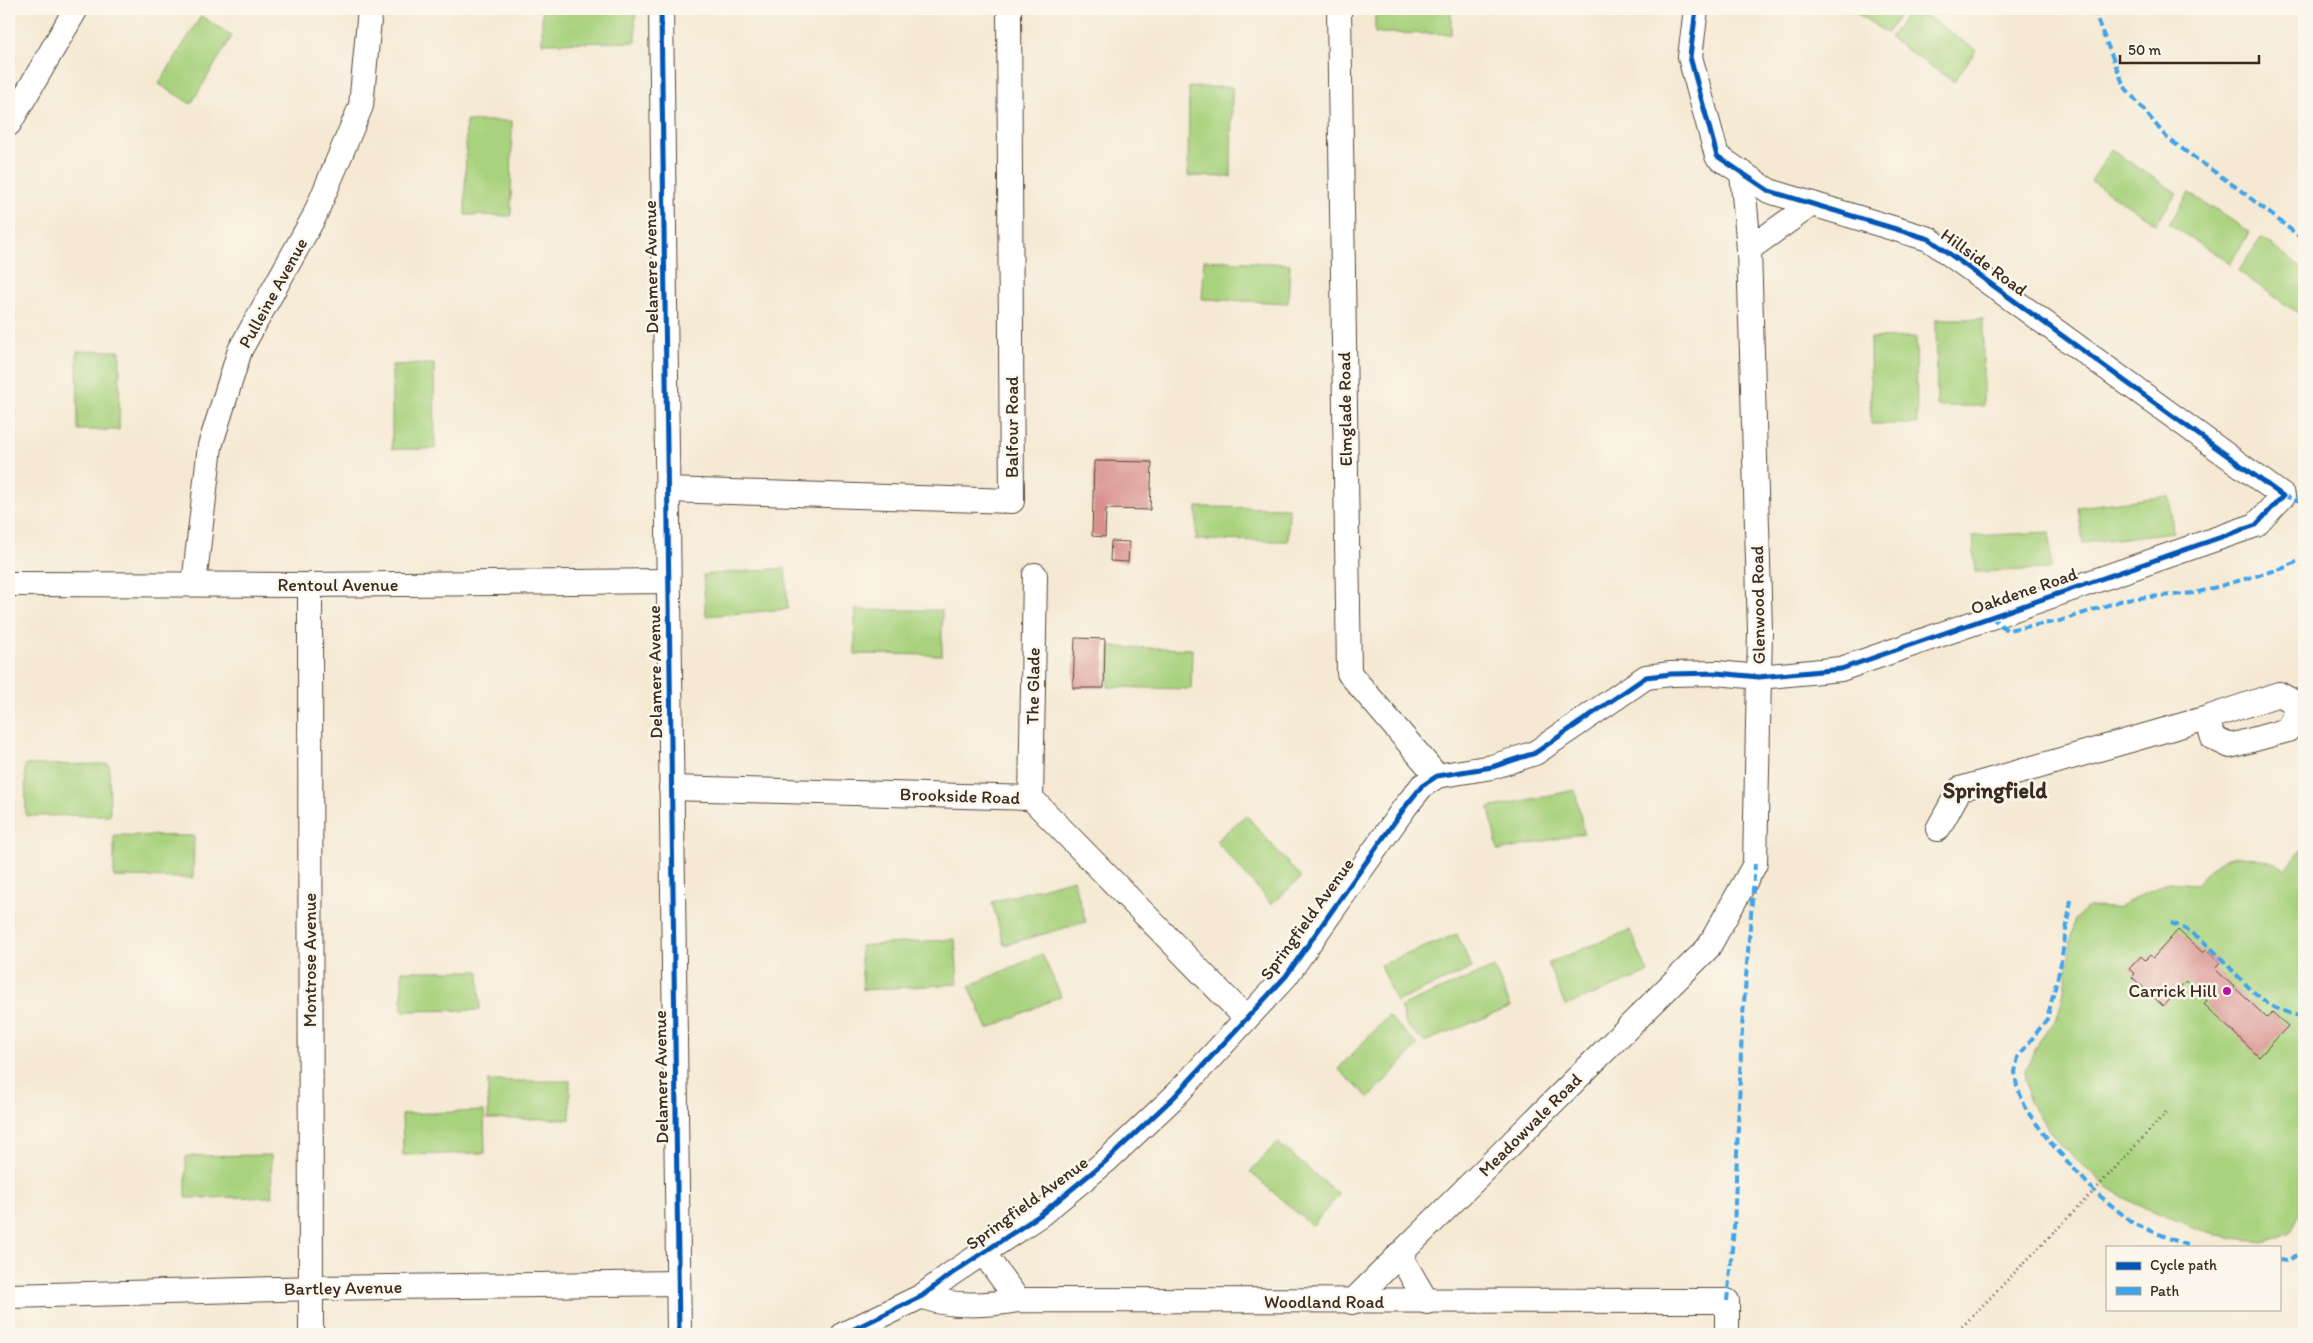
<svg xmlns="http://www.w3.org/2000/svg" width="2313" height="1343" font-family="Itim,sans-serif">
  <rect width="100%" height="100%" fill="#fbf7ec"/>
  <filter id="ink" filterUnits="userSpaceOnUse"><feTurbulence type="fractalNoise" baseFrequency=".02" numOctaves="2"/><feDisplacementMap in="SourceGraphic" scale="10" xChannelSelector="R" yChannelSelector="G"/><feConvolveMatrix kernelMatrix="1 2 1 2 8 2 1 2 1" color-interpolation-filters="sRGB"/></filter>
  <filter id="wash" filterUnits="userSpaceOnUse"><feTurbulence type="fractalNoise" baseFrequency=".0096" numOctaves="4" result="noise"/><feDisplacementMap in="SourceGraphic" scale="20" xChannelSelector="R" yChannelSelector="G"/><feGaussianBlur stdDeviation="1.12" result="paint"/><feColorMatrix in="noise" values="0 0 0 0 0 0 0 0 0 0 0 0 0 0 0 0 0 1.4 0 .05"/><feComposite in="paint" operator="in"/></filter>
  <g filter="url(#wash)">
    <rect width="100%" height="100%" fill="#f5e9d3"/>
    <g fill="#a8d27d" stroke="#727e4e">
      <path d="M542 9H635L636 42 542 43Z"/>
      <path d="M1375 9H1451V34L1375 33Z"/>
      <path d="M1851 9H1903L1887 33Z"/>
      <path d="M1910 9H1916L1976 50 1954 82 1890 38Z"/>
      <path d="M201 16 232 36 191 104 159 84Z"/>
      <path d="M1189 87H1232L1231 177 1188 176Z"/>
      <path d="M466 121H512L511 216 465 215Z"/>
      <path d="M2111 150 2177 193 2156 224 2091 181Z"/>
      <path d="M2189 193 2250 232 2230 263 2169 224Z"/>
      <path d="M2261 238 2304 269V305L2298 313 2238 271Z"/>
      <path d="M1204 260 1290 264 1288 303 1202 299Z"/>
      <path d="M1936 319H1983V406H1937Z"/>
      <path d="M1916 337 1917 424H1871L1870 338Z"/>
      <path d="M77 351H120L119 430H78Z"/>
      <path d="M434 364 435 449H392V365Z"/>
      <path d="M2169 496 2173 532 2083 543 2078 507Z"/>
      <path d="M1197 507 1289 508 1288 541 1196 540Z"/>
      <path d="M2050 532 2051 569 1975 572 1973 536Z"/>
      <path d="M785 568 788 609 706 616 703 575Z"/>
      <path d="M855 610H942V655L855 654Z"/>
      <path d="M1110 647 1192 649 1191 689 1108 687Z"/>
      <path d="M109 764 110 815 26 816 25 765Z"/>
      <path d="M1575 790 1584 833 1498 851 1489 808Z"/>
      <path d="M1246 815 1301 878 1271 904 1216 841Z"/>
      <path d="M114 835 194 836 193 878 114 877Z"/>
      <path d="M2304 848V1207L2291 1232 2264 1242 2233 1239 2196 1228 2133 1203 2106 1186 2060 1144 2029 1102 2025 1071 2040 1040 2057 1018 2063 997 2074 920 2088 907 2116 908 2168 882 2196 884C2203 877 2209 869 2216 864 2236 848 2264 860 2285 868Z"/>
      <path d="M1073 879 1086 922 1004 945 992 902Z"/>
      <path d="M1630 930 1648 973 1565 1006 1548 963Z"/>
      <path d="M1457 934 1472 968 1396 1002 1380 965Z"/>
      <path d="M955 939 958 984 863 990 860 946Z"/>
      <path d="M1042 954 1061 996 988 1029 969 986Z"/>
      <path d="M1494 967 1511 1007 1424 1042 1407 1026 1400 1007Z"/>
      <path d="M402 971H479L480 1010 402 1011Z"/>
      <path d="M1388 1016 1418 1045 1369 1098 1338 1069Z"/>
      <rect x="488" y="1081" width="82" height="38"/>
      <path d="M484 1111 485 1153 403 1155 402 1114Z"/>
      <path d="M1277 1142 1339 1195 1312 1226 1250 1172Z"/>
      <path d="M271 1155 272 1197 186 1198V1156Z"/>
    </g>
    <g id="blocks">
      <g fill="#d8918d">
        <path d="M1094 461 1152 462 1150 510 1106 509 1105 537 1092 536Z"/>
        <path d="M1111 541 1129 542 1128 562 1110 561Z"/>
        <path d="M1075 638 1105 639 1104 688H1073Z"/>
        <path d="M2178 930 2203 953 2206 950 2220 963 2215 969 2267 1018 2272 1012 2288 1026 2259 1057 2204 1004 2207 1001 2186 981 2163 1006 2132 977 2135 974 2129 969 2141 956 2145 960 2150 955 2153 958Z"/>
      </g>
    </g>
  </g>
  <g filter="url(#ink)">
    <use href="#blocks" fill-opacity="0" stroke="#574739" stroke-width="1"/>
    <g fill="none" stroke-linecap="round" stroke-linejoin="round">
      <g stroke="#574739" stroke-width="26">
        <g id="minor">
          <path d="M661 9 679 1334"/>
          <path d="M1339 9 1349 673 1437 776"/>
          <path d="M9 124 76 9"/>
          <path d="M1749 249 1812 204"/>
          <path d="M667 490 1012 501 1009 9"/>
          <path d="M9 584 310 585 668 581"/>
          <path d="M194 584 210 446 240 350 314 217 361 106 370 9"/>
          <path d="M310 585 311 1334"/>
          <path d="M671 788 1031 798 1246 1018"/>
          <path d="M1031 798 1035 575"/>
          <path d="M1938 829 1960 789 2207 718 2279 694 2292 701 2296 714 2288 730 2230 746 2213 738 2207 718"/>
          <path d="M984 1254 1018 1300"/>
          <path d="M1399 1254 1427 1302"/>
          <path d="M9 1296 318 1288 677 1283"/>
          <path d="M922 1296C948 1308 991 1305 1018 1300L1727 1301V1334"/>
          <path d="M1352 1302 1708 948 1755 864 1760 631 1749 249 1742 173"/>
          <path d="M844 1334 922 1296 951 1274 1040 1215 1106 1161 1174 1097 1286 976 1405 807 1422 786 1437 776 1492 767 1535 753 1646 677 1671 674 1717 673 1759 677 1841 669 2256 525 2283 496 1929 239 1769 191 1717 156 1690 57 1696 9"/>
        </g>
      </g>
      <path stroke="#574739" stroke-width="3" stroke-dasharray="1 4" stroke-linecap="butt" d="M1955 1334 2094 1191 2168 1110"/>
      <use href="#minor" stroke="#fff" stroke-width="24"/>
      <g stroke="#3fa3ea" stroke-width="4" stroke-dasharray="8 4" stroke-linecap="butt">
        <path d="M2093 9 2124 86 2167 138 2240 190 2304 240"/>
        <path d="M2283 496 2304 502"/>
        <path d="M1991 617 2007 630 2060 621 2126 599 2195 593 2284 568 2304 558"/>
        <path d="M2071 900 2060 968 2047 1019 2018 1057 2015 1072 2017 1087 2027 1111 2050 1142 2094 1191 2134 1224 2191 1247"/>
        <path d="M2171 923C2210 935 2233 978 2265 1001 2277 1010 2291 1014 2304 1017"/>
        <path d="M2279 1260 2287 1261 2304 1251"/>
        <path d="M1727 1301 1734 1228 1742 1028 1755 864"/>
      </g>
      <g stroke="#fbf7ec" stroke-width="8">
        <g id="cycleway">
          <path d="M661 9 679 1334"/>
          <path d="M844 1334 922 1296 951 1274 1040 1215 1106 1161 1174 1097 1286 976 1405 807 1422 786 1437 776 1492 767 1535 753 1646 677 1671 674 1717 673 1759 677 1841 669 2256 525 2283 496 1929 239 1769 191 1717 156 1690 57 1696 9"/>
        </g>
      </g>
      <use href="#cycleway" stroke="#0057b8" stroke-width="5"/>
    </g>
  </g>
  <circle fill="#b5179e" stroke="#fbf7ec" stroke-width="2" cx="2227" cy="991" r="5"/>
  <g text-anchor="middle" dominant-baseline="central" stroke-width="5" stroke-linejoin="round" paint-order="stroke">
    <g font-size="18" fill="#3b2a1e" stroke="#fbf7ec">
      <text transform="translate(1984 262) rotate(36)">Hillside Road</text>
      <text transform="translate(651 267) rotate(-91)">Delamere Avenue</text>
      <text transform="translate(273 293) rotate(-61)">Pulleine Avenue</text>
      <text transform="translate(1345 409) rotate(-91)">Elmglade Road</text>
      <text transform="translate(1012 427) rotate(-90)">Balfour Road</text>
      <text x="338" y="585">Rentoul Avenue</text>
      <text transform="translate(2024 591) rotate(-19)">Oakdene Road</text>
      <text transform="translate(1758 605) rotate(-91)">Glenwood Road</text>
      <text transform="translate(655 672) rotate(-91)">Delamere Avenue</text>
      <text transform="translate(1033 686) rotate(-89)">The Glade</text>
      <text transform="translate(960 796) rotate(2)">Brookside Road</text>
      <text transform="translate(1307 919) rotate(-54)">Springfield Avenue</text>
      <text transform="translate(310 960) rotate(-90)">Montrose Avenue</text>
      <text transform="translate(661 1077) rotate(-91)">Delamere Avenue</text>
      <text transform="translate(1530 1125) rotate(-45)">Meadowvale Road</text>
      <text transform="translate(1027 1203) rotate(-36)">Springfield Avenue</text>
      <text transform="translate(343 1288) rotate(-1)">Bartley Avenue</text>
      <text x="1324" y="1302">Woodland Road</text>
    </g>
    <g font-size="18" fill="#3b2a1e" stroke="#fbf7ec" text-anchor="end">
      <text x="2217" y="991">Carrick Hill</text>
    </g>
    <g font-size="22" font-weight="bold" fill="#3b2a1e" stroke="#fbf7ec">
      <text x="1995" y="790">Springfield</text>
    </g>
  </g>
  <rect width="2313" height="1343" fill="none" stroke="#fbf7ec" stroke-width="30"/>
  <rect x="2106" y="1246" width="175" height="65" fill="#fbf7ec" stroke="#aea59a"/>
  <rect x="2116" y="1262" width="25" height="8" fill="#0057b8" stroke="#aea59a"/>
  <text x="2150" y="1270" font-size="15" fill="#3b2a1e">Cycle path</text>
  <rect x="2116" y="1287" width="25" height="8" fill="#3fa3ea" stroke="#aea59a"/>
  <text x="2150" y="1296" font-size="15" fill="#3b2a1e">Path</text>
  <path d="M2120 55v8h139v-8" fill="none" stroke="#3b2a1e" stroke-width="2.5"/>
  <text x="2128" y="55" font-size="15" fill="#3b2a1e" stroke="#fbf7ec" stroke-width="4" paint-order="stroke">50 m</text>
</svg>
